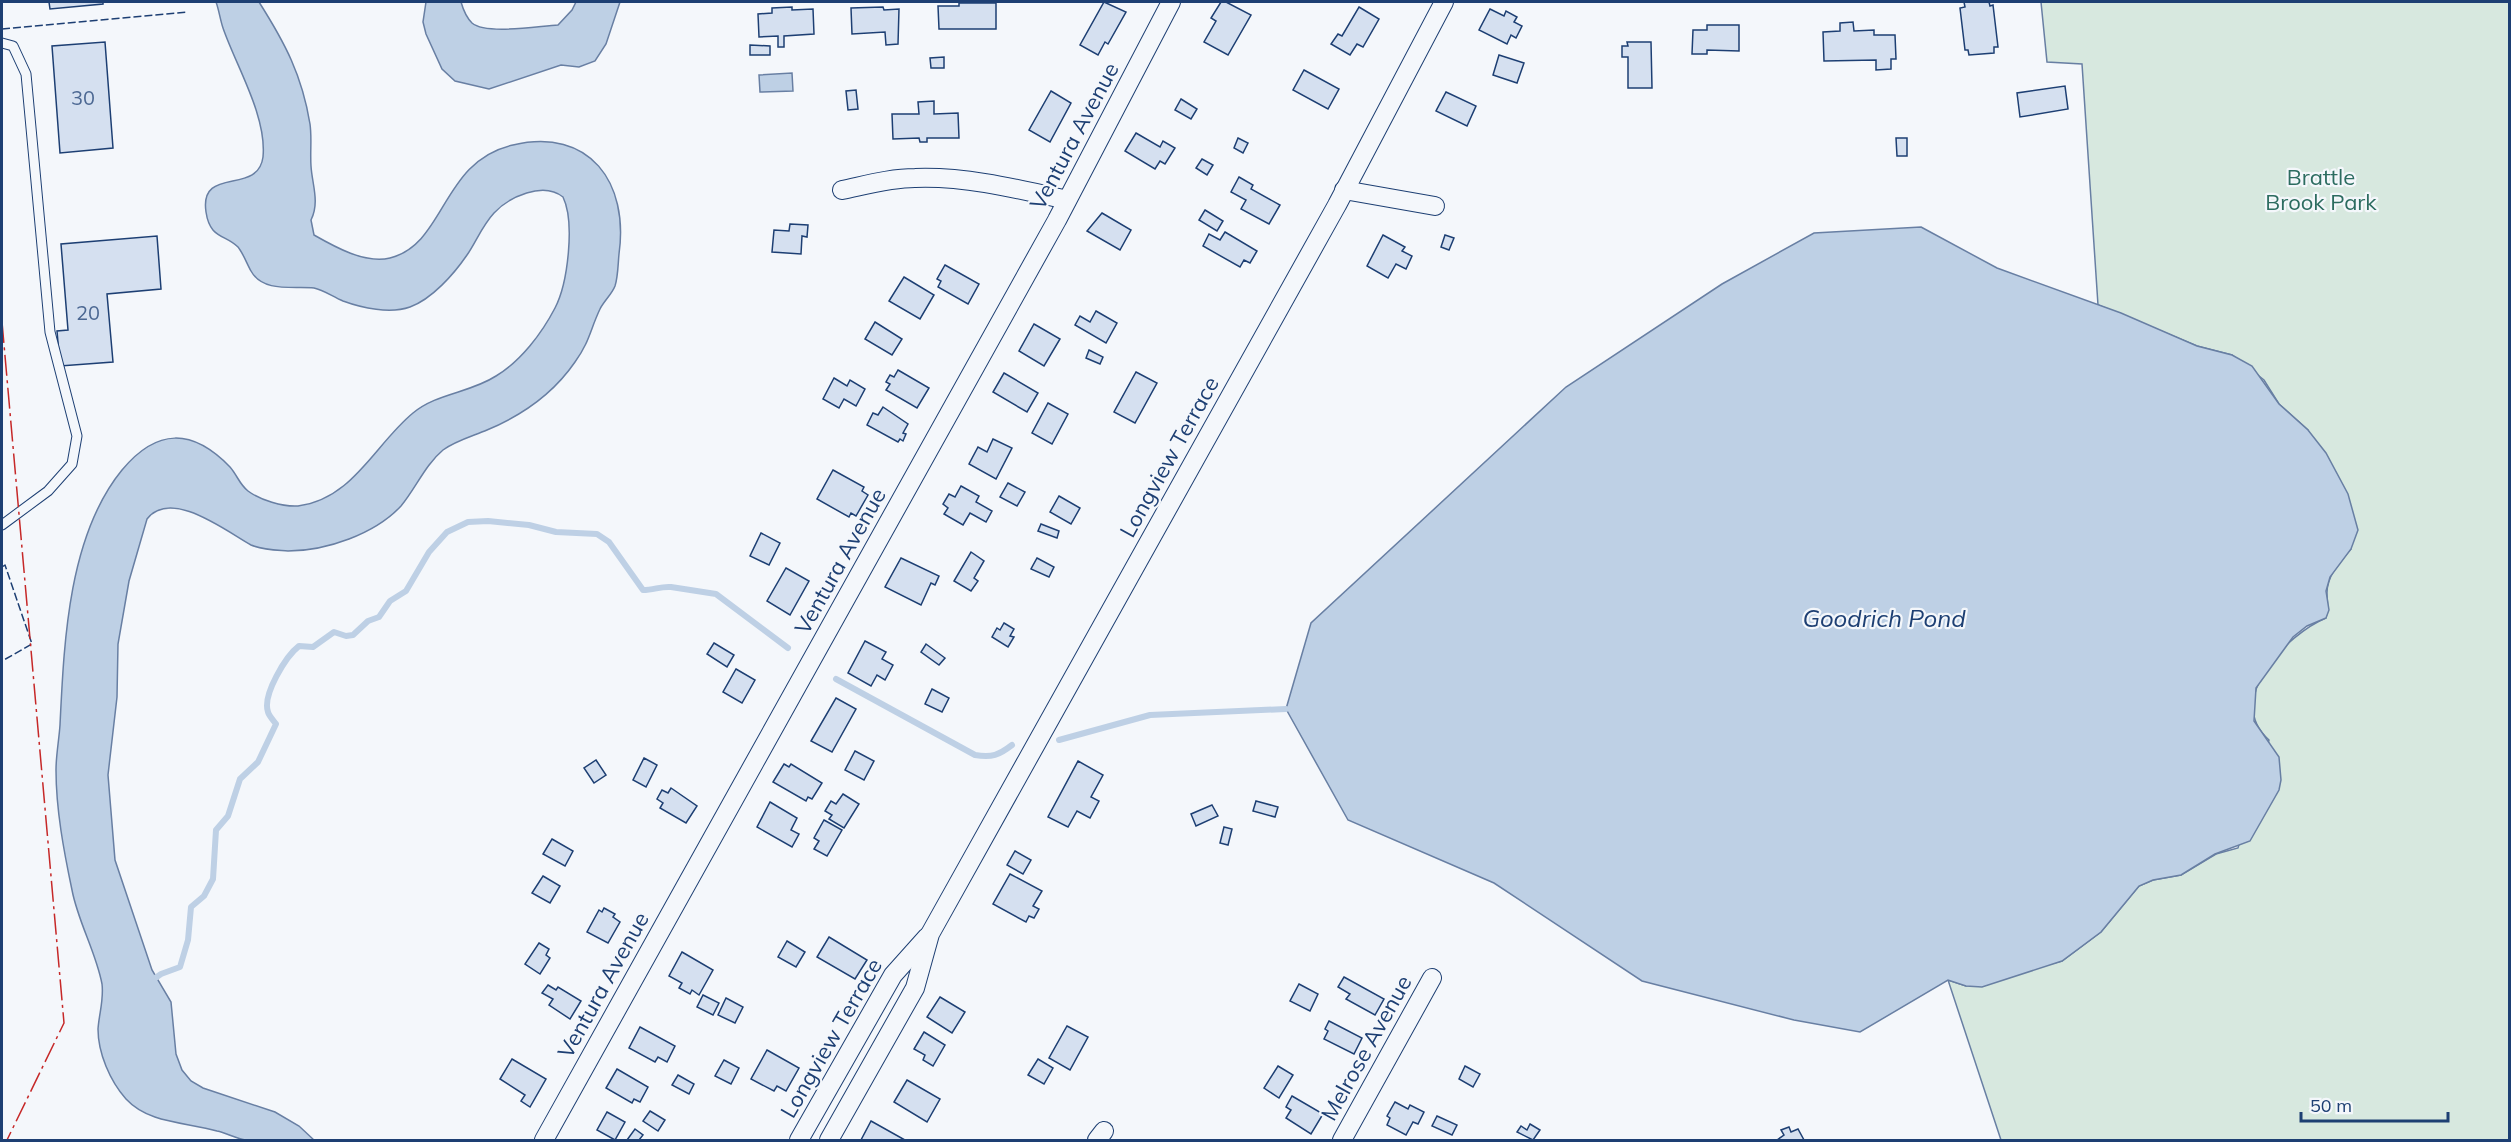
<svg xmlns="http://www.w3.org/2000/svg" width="2511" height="1142" font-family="Mulish,sans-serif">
  <rect width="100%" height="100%" fill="#f4f7fb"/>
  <path fill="#d7e8df" stroke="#687fa3" stroke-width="1.5" d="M2041 2H2509V1140H2001L1948 980 1966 986 2062 961 2101 932 2139 886 2153 880 2181 875 2216 854 2238 848 2269 740C2223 700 2287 634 2326 618 2329 608 2327 602 2327 593 2327 575 2340 562 2351 549L2308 430 2279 404 2264 380 2232 355 2197 346 2098 305 2082 64 2047 62Z"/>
  <g fill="#bed0e5" stroke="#687fa3" stroke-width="1.5">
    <path d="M216 2H259C285 43 302 75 310 124 312 138 310 152 311 166 312 184 320 202 311 220L314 235C335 247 365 264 390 258 446 244 441 161 513 145 590 127 629 183 619 254 618 264 618 277 615 286 612 294 604 301 600 309 590 330 590 341 575 362 553 394 523 415 487 430 473 436 455 441 443 450 425 465 416 488 401 506 375 534 326 551 288 551 276 550 263 550 251 545 226 531 171 488 147 519L129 581 118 644 117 697 108 775 115 860 152 970 171 1002 176 1054 182 1070 191 1081 203 1088 275 1112 299 1126 314 1140C292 1141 268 1142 246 1140 236 1139 227 1133 217 1131 187 1122 149 1124 126 1099 110 1081 98 1053 98 1029 99 1014 104 1000 102 984 96 952 78 922 72 890 64 852 56 810 56 770 56 755 59 740 60 725 64 643 68 536 122 470 157 428 192 428 230 467 237 475 240 485 248 491 260 500 283 507 298 506 353 499 375 444 413 413 437 393 470 393 496 376 521 361 542 333 555 308 568 283 575 222 563 197 543 181 509 197 494 213 482 226 476 242 467 255 454 274 432 299 410 307 390 314 362 308 343 301 333 297 324 290 314 288 294 286 263 293 251 271 247 264 243 253 238 247 225 234 210 239 206 212 199 165 258 196 263 157 267 116 236 66 223 28 220 19 219 10 216 2Z"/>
    <path d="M426 2H461C463 9 466 17 472 23 486 35 538 26 558 25L572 10 576 2H620L606 44 595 61 579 67 561 65 489 89 455 81 442 69 426 34 423 22Z"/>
    <path d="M792 73 793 91 760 92 759 75Z"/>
    <path d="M1921 227 1997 268 2121 313 2197 346 2232 355 2252 366 2279 404 2308 430 2326 453 2348 494 2358 530 2351 549 2330 577 2326 591 2329 610 2326 618 2307 626 2293 637 2256 688 2254 721 2279 757 2281 780 2279 790 2250 841 2215 854 2181 875 2153 880 2139 886 2101 932 2062 961 1982 987 1966 986 1948 980 1860 1032 1794 1020 1642 981 1494 883 1348 820 1286 709 1311 623 1566 387 1722 284 1814 233Z"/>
  </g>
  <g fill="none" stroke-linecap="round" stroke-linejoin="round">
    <g stroke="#bed0e5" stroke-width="6">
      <path d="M836 679 975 755C992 758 999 755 1012 745"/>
      <path d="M1059 740 1150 715 1286 709"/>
      <path d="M151 981 161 974 180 967 188 940 191 907 204 896 213 879 216 830 228 816 240 779 258 762 276 724C274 721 269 716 268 712 262 695 286 656 299 646L313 647 334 632 346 636 353 635 368 621 379 617 390 601 406 591 429 552 447 532 468 522 488 521 529 525 556 532 597 534 609 542 643 590C654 590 661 586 671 587L716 594 788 648"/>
    </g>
  </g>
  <g fill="#d5e0f0" stroke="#1d3f73" stroke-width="1.5">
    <path d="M49 2H103V4L50 9Z"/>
    <path d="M1104 2 1126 12 1108 44 1105 42 1098 55 1080 45Z"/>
    <path d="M1221 2H1226L1251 15 1228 55 1204 42 1216 21 1211 18Z"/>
    <path d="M1964 2H1989L1990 6 1993 5 1998 47H1994V53L1969 55 1968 50H1965L1960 8 1965 7Z"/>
    <path d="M959 3H996V29H939L938 6H959Z"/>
    <path d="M792 7V10L813 9 814 34 784 36V47H778V36L759 37 758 14 772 13V8Z"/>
    <path d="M883 7 884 10 899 9 898 44 886 45 885 32 852 34 851 8Z"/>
    <path d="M1359 7 1379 19 1363 47 1357 44 1350 55 1331 44 1338 34 1342 36Z"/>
    <path d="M1490 9 1504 16 1506 11 1517 17 1514 22 1522 26 1516 38 1511 35 1507 44 1479 30Z"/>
    <path d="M1853 22 1854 31 1874 30V35H1895L1896 59H1891V69L1876 70V60L1824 61 1823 32 1840 31V23Z"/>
    <path d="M1707 25H1739V51L1707 50V54H1692L1693 30H1707Z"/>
    <path d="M105 42 113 148 60 153 52 46Z"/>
    <path d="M1627 42H1651L1652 88H1628V57H1622V46H1628Z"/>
    <path d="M750 45 770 46V55H750Z"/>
    <path d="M1499 55 1524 63 1517 83 1493 75Z"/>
    <path d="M944 57V68H931L930 58Z"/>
    <path d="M1304 70 1339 89 1328 109 1293 90Z"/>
    <path d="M2065 86 2068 109 2020 117 2017 93Z"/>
    <path d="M856 90 858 109 848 110 846 91Z"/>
    <path d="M1051 91 1071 103 1050 142 1029 130Z"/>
    <path d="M1446 92 1476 106 1467 126 1436 111Z"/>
    <path d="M1181 99 1197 109 1191 119 1175 110Z"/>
    <path d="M934 101V114L958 113 959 138H927V142H920L919 138 893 139 892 114H919L918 102Z"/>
    <path d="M1136 133 1160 147 1163 141 1175 148 1165 164 1160 161 1155 169 1125 151Z"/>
    <path d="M1238 138 1248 143 1243 153 1234 148Z"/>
    <path d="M1896 138H1907V156H1897Z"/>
    <path d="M1202 159 1213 165 1207 175 1196 168Z"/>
    <path d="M1239 177 1253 185 1251 189 1280 205 1269 224 1241 209 1246 200 1231 192Z"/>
    <path d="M1205 210 1223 221 1217 231 1199 220Z"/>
    <path d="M1102 213 1131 230 1120 250 1087 231Z"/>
    <path d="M790 224 808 225 807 237 802 236 801 254 772 252 774 230 789 231Z"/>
    <path d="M1225 232 1257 251 1250 263 1244 260 1240 267 1203 246 1209 234 1220 240Z"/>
    <path d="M1383 235 1405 247 1402 251 1412 256 1406 269 1396 264 1388 278 1367 266Z"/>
    <path d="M1445 235 1454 238 1449 250 1441 247Z"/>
    <path d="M157 236 161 289 107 294 113 362 60 366 57 331 68 330 61 244Z"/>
    <path d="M945 265 979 284 968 304 938 287 941 281 937 279Z"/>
    <path d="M904 277 934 295 920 319 889 301Z"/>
    <path d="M1096 311 1117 323 1106 343 1075 325 1080 316 1090 322Z"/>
    <path d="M875 322 902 339 892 355 865 339Z"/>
    <path d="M1034 324 1060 339 1044 366 1019 351Z"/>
    <path d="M1089 350 1103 357 1100 364 1086 358Z"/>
    <path d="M898 370 929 388 917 408 886 390 890 384 886 382 890 375 894 377Z"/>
    <path d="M1136 372 1157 383 1135 423 1114 412Z"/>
    <path d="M1004 373 1038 393 1027 412 993 392Z"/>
    <path d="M834 378 847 386 850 380 865 389 856 406 844 399 839 408 823 399Z"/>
    <path d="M1048 403 1068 414 1052 444 1032 433Z"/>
    <path d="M883 407 908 424 903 433 906 434 903 441 900 439 898 442 867 425 873 413 878 415Z"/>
    <path d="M993 439 1012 448 996 479 969 464 978 447 987 452Z"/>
    <path d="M833 470 864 487 862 491 868 495 856 516 851 513 849 517 817 499Z"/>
    <path d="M1008 483 1025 492 1017 506 1000 497Z"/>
    <path d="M961 486 979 496 976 502 992 511 986 522 970 513 963 525 944 514 948 508 943 504 949 494 955 497Z"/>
    <path d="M1059 496 1080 508 1071 524 1050 512Z"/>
    <path d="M1041 524 1059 531 1057 538 1038 531Z"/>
    <path d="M761 533 780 543 769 565 750 556Z"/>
    <path d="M971 552 984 561 974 578 978 581 971 591 954 581Z"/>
    <path d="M901 558 939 576 935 585 931 583 921 605 885 587Z"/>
    <path d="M1037 558 1054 567 1049 577 1031 569Z"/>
    <path d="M786 568 809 581 790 615 767 601Z"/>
    <path d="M1004 623 1014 629 1010 636 1014 637 1008 647 992 637 997 628 1000 630Z"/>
    <path d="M865 641 886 652 882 659 893 665 885 680 877 675 871 686 848 673Z"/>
    <path d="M714 643 734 655 727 667 707 654Z"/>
    <path d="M926 644 945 658 939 665 921 652Z"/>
    <path d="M736 669 755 680 742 703 723 692Z"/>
    <path d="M932 689 949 698 942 712 925 704Z"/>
    <path d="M836 698 856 709 832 752 811 741Z"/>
    <path d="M855 751 874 761 864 780 845 770Z"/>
    <path d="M644 758 657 765 646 787 633 780Z"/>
    <path d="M596 760 606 775 594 783 584 768Z"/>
    <path d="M1078 761 1103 775 1091 797 1099 801 1090 818 1077 811 1068 827 1048 817Z"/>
    <path d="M784 764 789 767 791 764 822 783 812 799 808 797 806 801 773 782Z"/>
    <path d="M671 788 697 806 686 823 660 808 663 803 657 799 662 790 668 793Z"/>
    <path d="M843 794 859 804 844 828 829 819 832 815 825 811 831 801 836 804Z"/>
    <path d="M1256 801 1278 807 1275 817 1253 811Z"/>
    <path d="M770 802 797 818 791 830 799 834 792 847 757 827Z"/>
    <path d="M1212 805 1218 816 1196 826 1191 814Z"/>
    <path d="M824 820 842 830 827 856 814 849 819 841 814 838Z"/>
    <path d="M1224 827 1232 829 1228 845 1220 843Z"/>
    <path d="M552 839 573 851 565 866 543 854Z"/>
    <path d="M1015 851 1031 860 1023 874 1007 865Z"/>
    <path d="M1010 874 1042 891 1033 906 1039 909 1034 918 1029 916 1026 922 993 904Z"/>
    <path d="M543 876 560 886 550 903 532 893Z"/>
    <path d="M604 908 615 914 613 917 620 922 608 943 587 932 599 910 602 912Z"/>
    <path d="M829 937 867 960 855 979 817 957Z"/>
    <path d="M787 941 805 952 796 967 778 957Z"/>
    <path d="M539 943 549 949 546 955 550 958 540 974 525 964Z"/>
    <path d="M682 952 713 970 699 995 692 990 690 994 679 988 682 983 669 976Z"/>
    <path d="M1344 977 1384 999 1375 1015 1346 999 1350 994 1338 987Z"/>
    <path d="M1299 984 1318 994 1310 1011 1290 1001Z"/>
    <path d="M548 985 556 990 558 987 581 1001 570 1019 549 1005 553 999 542 993Z"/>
    <path d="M703 995 719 1003 713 1015 697 1007Z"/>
    <path d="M940 997 965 1012 952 1033 927 1017Z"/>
    <path d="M726 998 743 1007 735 1023 718 1015Z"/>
    <path d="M1329 1021 1362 1038 1354 1054 1324 1039 1328 1031 1325 1029Z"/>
    <path d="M1067 1026 1088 1037 1070 1070 1049 1058Z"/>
    <path d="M640 1027 675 1046 667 1062 658 1057 655 1062 629 1048Z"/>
    <path d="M924 1032 945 1045 933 1066 923 1060 925 1055 914 1049Z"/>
    <path d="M767 1050 799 1068 786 1091 777 1086 774 1091 751 1079Z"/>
    <path d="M512 1059 546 1079 530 1107 521 1101 525 1095 500 1079Z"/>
    <path d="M1038 1059 1053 1068 1044 1084 1028 1075Z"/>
    <path d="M724 1060 739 1068 731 1084 715 1076Z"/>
    <path d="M1278 1066 1293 1075 1279 1098 1264 1088Z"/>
    <path d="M1465 1066 1480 1074 1473 1087 1459 1079Z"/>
    <path d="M617 1069 648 1087 640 1102 634 1099 632 1103 606 1088Z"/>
    <path d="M678 1075 694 1084 689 1094 672 1085Z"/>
    <path d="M907 1080 940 1099 927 1122 894 1102Z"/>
    <path d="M1292 1096 1323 1114 1311 1134 1286 1118 1291 1110 1286 1107Z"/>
    <path d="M1395 1102 1408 1109 1410 1105 1424 1112 1418 1124 1413 1122 1406 1135 1387 1125 1390 1118 1387 1116Z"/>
    <path d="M650 1111 665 1120 658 1131 643 1121Z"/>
    <path d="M607 1112 625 1122 615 1140 597 1130Z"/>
    <path d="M1437 1116 1457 1125 1452 1135 1432 1126Z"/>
    <path d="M871 1121 905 1140H861Z"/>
    <path d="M1530 1124 1540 1130 1533 1140 1517 1132 1521 1126 1527 1130Z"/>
    <path d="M1789 1127 1791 1132 1798 1129 1804 1140H1777L1784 1135 1781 1130Z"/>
    <path d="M635 1129 643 1135 639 1140H627Z"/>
  </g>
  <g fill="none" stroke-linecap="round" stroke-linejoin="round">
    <g stroke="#1d3f73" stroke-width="11">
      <path id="lane" d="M2 43 13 46 26 74 50 332 77 436 72 464 48 491 2 525"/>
    </g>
    <g stroke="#1d3f73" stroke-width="20">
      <g id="street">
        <path d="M842 190C866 185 891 178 915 178 966 176 1018 189 1067 200"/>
        <path d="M1344 190 1435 206"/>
        <path d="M544 1140 1057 220 1171 2"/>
        <path d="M799 1140 893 975 927 937"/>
        <path d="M829 1140 915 988 930 934 1337 205 1444 2"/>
        <path d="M1097 1140 1104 1131"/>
        <path d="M1342 1140 1432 978"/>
      </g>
    </g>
    <use href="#lane" stroke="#f4f7fb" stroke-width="9"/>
    <use href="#street" stroke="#f4f7fb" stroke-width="18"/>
    <g stroke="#1d3f73" stroke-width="1.5" stroke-dasharray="8 3" stroke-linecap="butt">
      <path d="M2 29 188 12"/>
      <path d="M2 567 5 565 32 644 2 661"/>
    </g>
    <path stroke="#c62828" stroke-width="1.5" stroke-dasharray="21 4.5 3 4.5" stroke-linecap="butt" d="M2 322 64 1023 7 1140"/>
  </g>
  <g text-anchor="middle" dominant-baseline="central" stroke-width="4.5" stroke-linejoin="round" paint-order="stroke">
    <g font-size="20" fill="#4b6792">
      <text x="83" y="97">30</text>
      <text x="88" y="312">20</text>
    </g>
    <g font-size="22" fill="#1d3f73" stroke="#f4f7fb">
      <text transform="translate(1074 136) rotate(-62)">Ventura Avenue</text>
      <text transform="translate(1169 457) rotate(-61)">Longview Terrace</text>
      <text transform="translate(840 561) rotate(-61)">Ventura Avenue</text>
      <text transform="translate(603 985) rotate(-61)">Ventura Avenue</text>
      <text transform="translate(831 1038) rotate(-60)">Longview Terrace</text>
      <text transform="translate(1366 1048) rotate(-61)">Melrose Avenue</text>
    </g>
    <g font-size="22" fill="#2c6c60" stroke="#f4f7fb">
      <text x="2321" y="177">Brattle<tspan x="2321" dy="25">Brook Park</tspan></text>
    </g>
    <g font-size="24" font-style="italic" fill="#1d3f73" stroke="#f4f7fb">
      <text x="1884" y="618">Goodrich Pond</text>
    </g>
  </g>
  <rect width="2511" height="1142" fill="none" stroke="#1d3f73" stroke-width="6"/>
  <path d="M2301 1112v9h147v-9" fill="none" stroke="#1d3f73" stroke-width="3"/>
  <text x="2310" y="1112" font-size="18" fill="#1d3f73" stroke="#f4f7fb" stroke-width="4.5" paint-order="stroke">50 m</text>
</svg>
